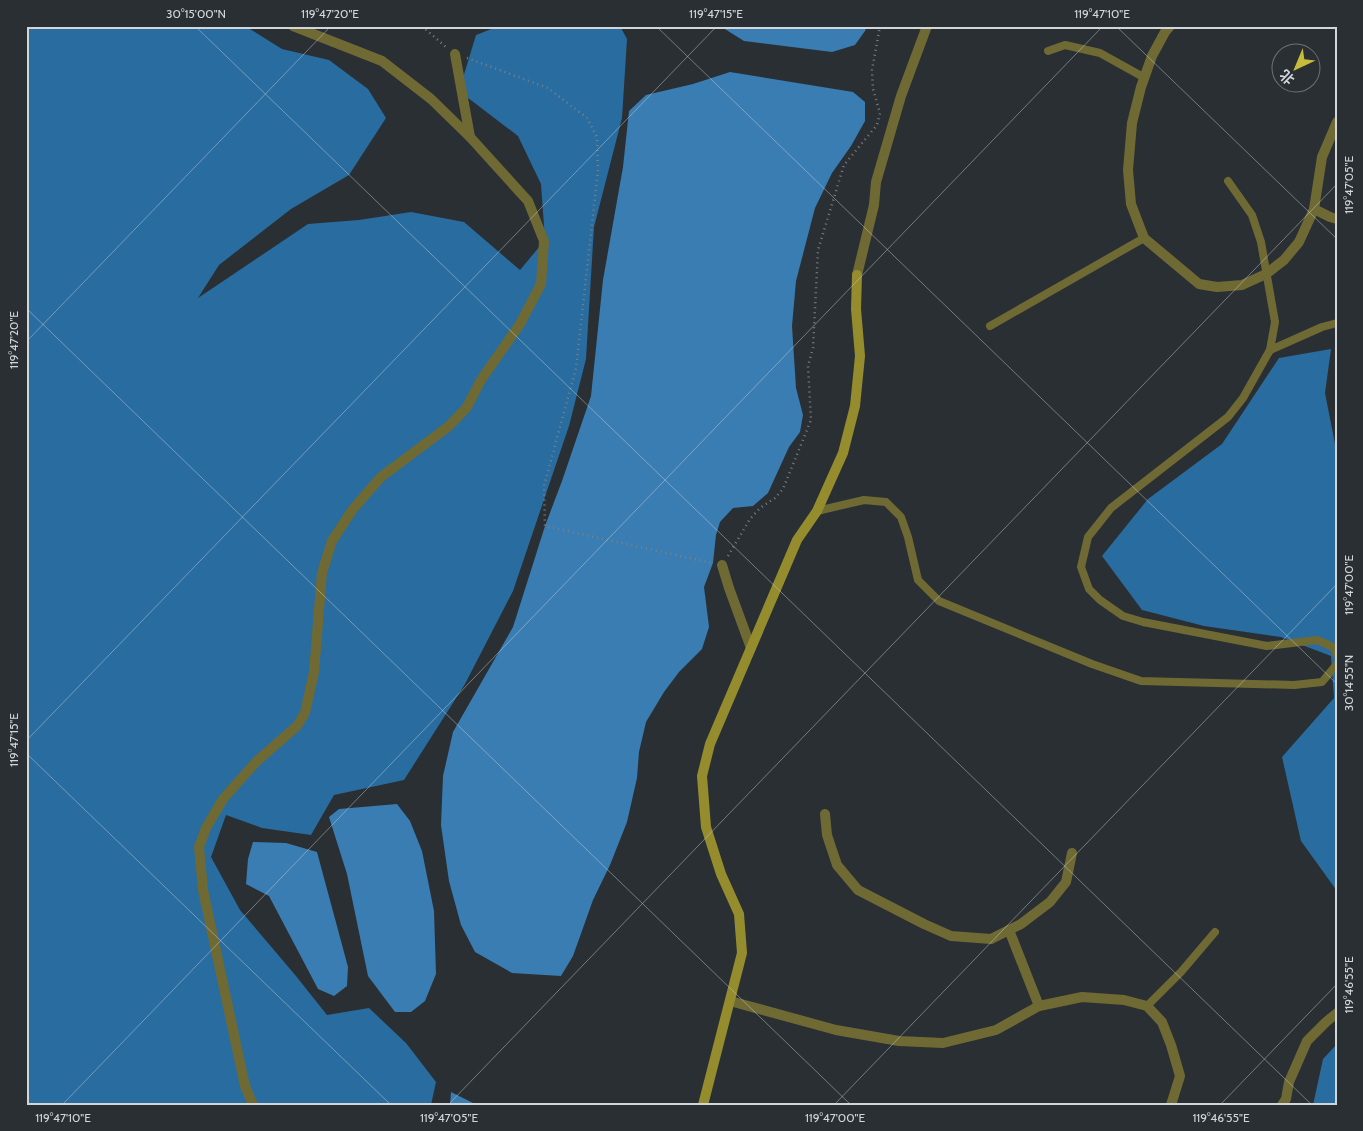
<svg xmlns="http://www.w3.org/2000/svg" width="1363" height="1131" font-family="Cabin,'Noto Sans SC',sans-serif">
  <rect width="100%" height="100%" fill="#292f33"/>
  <g fill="#286ca0">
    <path d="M26 26H245L282 49 329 60 368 89 386 118 349 175 291 209 219 265 198 298 308 224 359 220 411 212 464 222 520 270 545 240 541 184 518 136 459 91 476 35 499 26H620L627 39 622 118 594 227 586 359 569 426 513 591 465 684 404 780 334 795 311 835 262 828 226 815 211 857 240 910 296 976 327 1015 369 1008 406 1043 436 1082 431 1105H26Z"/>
    <path d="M1331 349 1325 393 1335 444 1337 445V891L1301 841 1282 757 1334 698 1331 656 1281 637 1204 626 1142 610 1102 556 1148 499 1222 444 1279 358Z"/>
    <path d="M1337 1044V1105H1313L1323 1059Z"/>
  </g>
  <g fill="#3a7db2">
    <path d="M720 26H867L865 31 855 45 832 52 744 41Z"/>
    <path d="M730 72 853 92 865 102V121L851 146 832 173 815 208 796 281 792 326 796 388 803 415 800 432 789 447 768 493 753 506 733 508 720 522 716 535 713 563 704 587 709 627 702 649 679 672 664 692 646 722 639 752 637 778 627 822 610 865 593 900 573 956 561 976 512 973 475 952 461 925 449 881 441 825 443 776 453 732 513 627 545 526 562 481 591 396 603 280 623 167 629 111 646 95 693 84Z"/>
    <path d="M397 804 410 821 422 851 434 911 436 974 425 1001 411 1012H395L368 976 347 874 329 817 339 809Z"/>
    <path d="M253 842 286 843 317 852 348 967 347 986 334 996 318 989 269 896 246 884 248 859Z"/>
    <path d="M451 1092 477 1105H450Z"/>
  </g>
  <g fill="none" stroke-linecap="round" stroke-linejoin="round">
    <g stroke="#7c8185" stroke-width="2.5" stroke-dasharray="1 4" stroke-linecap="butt">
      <path d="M422 26 447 48"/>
      <path d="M467 58 548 88 587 118 597 137 598 170 576 368 544 486 545 526 712 563"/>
      <path d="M728 556 750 519 760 508 775 498 783 489 811 420 808 366 813 348 818 250 844 165 877 125 880 113 873 89 872 70 880 26"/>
    </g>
    <g stroke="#6f6a34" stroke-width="8">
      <path d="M1048 51 1065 45 1100 53 1145 78"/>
      <path d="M1228 181 1252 215 1261 242 1275 322 1270 350 1243 398 1228 417 1111 508 1088 537 1081 567 1089 589 1100 600 1123 616 1143 622 1267 646 1317 640 1333 647 1337 655"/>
      <path d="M990 326 1144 238"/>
      <path d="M1270 350 1322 327 1337 323"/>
      <path d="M817 511 864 500 886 502 901 517 908 537 918 580 939 601 1092 664 1141 681 1294 685 1322 682 1337 664"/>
      <path d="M1147 1006 1181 972 1215 932"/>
    </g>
    <g stroke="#6f6a34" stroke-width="10">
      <path d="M1170 26 1165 32 1152 56 1141 87 1132 123 1128 170 1131 204 1144 238 1199 284 1217 287 1242 285 1266 274 1284 260 1299 242 1314 209 1322 157 1337 122"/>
      <path d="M455 54 470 137"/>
      <path d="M1314 209 1330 217 1337 219"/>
      <path d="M857 275 874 205 876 182 901 96 927 26"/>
      <path d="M722 565 729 588 751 648"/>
      <path d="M825 814 827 835 837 865 858 890 924 924 951 936 991 939 1021 924 1050 902 1066 882 1072 853"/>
      <path d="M1009 930 1039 1006"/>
      <path d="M730 1001 836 1030 899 1041 943 1043 996 1030 1039 1006 1082 997 1124 1000 1147 1006 1162 1022 1171 1045 1180 1076 1171 1105"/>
      <path d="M253 1105 245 1086 203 890 199 847 206 828 223 799 257 761 297 726 305 713 314 672 322 573 332 541 353 509 381 477 449 426 467 407 481 380 520 324 541 284 544 241 528 201 470 137 431 99 382 61 293 26"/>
      <path d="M1282 1105 1286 1099 1289 1082 1307 1041 1326 1022 1337 1013"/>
    </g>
    <path stroke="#958c2e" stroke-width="10" d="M703 1105 742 953 739 914 721 874 706 827 702 776 710 744 797 540 817 511 843 453 855 406 860 356 856 309 857 275"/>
  </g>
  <path fill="none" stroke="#d2d6d9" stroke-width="1" stroke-opacity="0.45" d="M195 26 1312 1105M656 26 1337 684M1116 26 1337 239M26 308 851 1105M26 342 331 26M26 741 717 26M26 753 391 1105M62 1105 1103 26M448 1105 1337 184M834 1105 1337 584M1220 1105 1337 984"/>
  <rect width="1363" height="1131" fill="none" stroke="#292f33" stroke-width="55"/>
  <g transform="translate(1296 68) rotate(224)"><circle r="24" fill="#292f33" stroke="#6d7275"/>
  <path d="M0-4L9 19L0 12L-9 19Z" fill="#c7bb3c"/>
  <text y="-8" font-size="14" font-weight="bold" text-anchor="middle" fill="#d2d6d9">北</text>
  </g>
  <rect x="28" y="28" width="1308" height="1076" fill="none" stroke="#d2d6d9" stroke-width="2"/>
  <g font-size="12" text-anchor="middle" fill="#d2d6d9">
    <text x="196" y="18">30°15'00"N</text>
    <text x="330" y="18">119°47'20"E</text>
    <text x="716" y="18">119°47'15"E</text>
    <text x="1102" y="18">119°47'10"E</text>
    <text transform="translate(1349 185) rotate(-90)" y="4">119°47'05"E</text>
    <text transform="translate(14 340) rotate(-90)" y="4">119°47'20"E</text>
    <text transform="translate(1349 585) rotate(-90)" y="4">119°47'00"E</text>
    <text transform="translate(1349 683) rotate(-90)" y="4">30°14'55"N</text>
    <text transform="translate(14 740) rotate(-90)" y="4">119°47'15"E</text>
    <text transform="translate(1349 985) rotate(-90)" y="4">119°46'55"E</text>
    <text x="63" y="1122">119°47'10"E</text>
    <text x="449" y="1122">119°47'05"E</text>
    <text x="835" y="1122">119°47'00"E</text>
    <text x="1221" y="1122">119°46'55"E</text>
  </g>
</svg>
